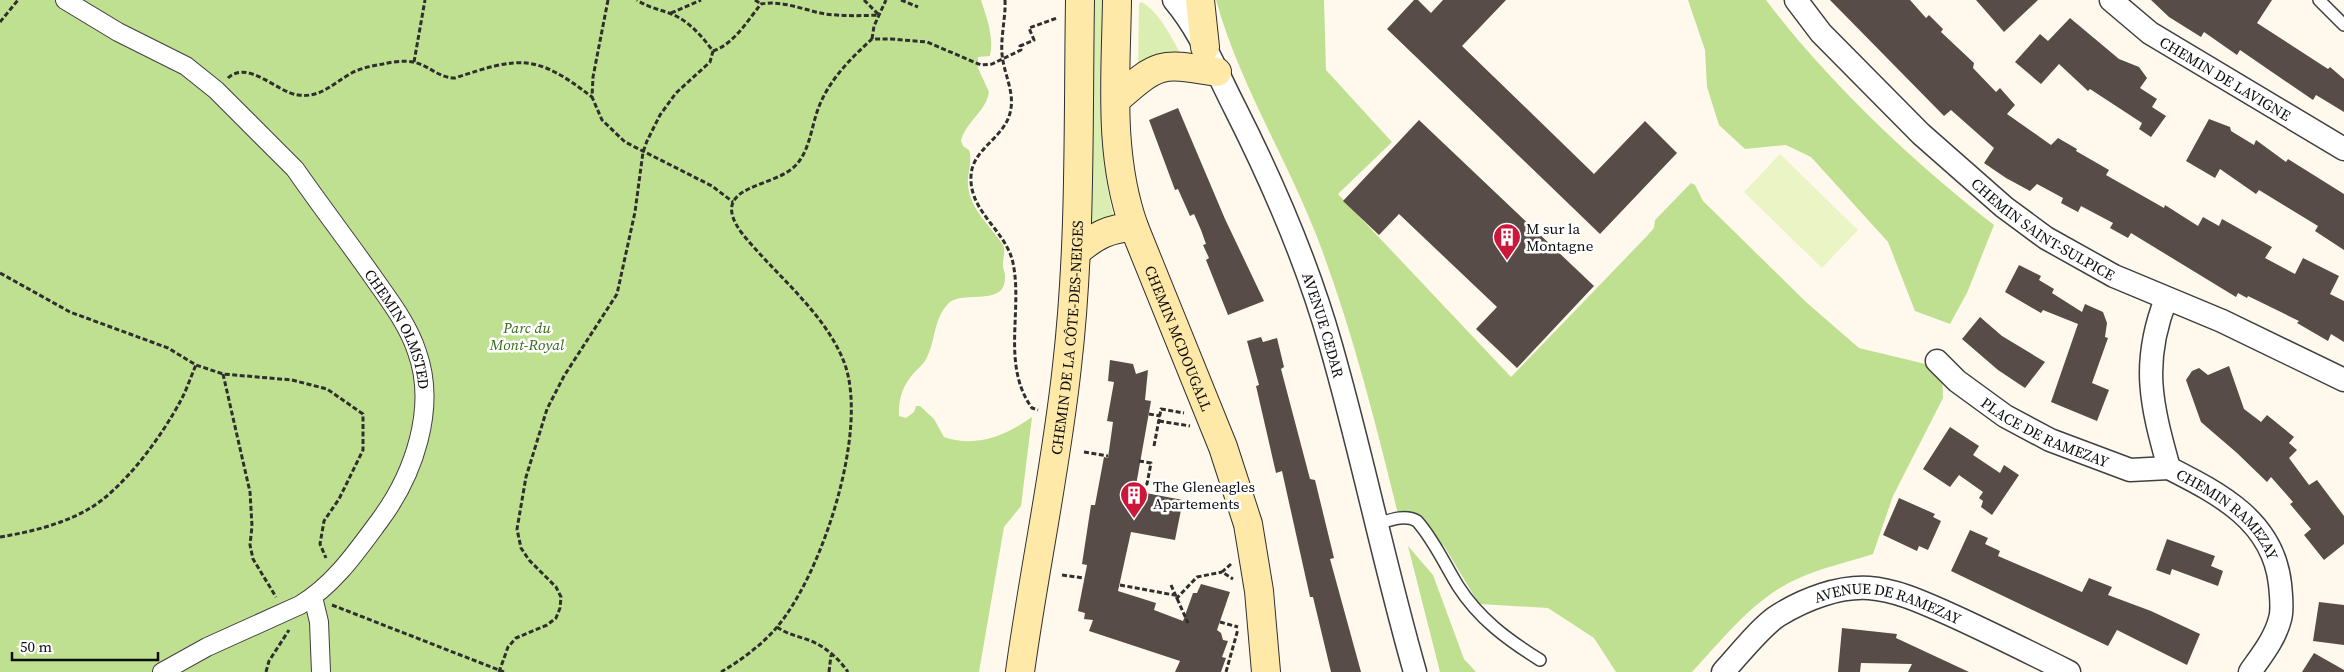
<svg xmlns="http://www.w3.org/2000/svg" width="2344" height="672" font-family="'Source Serif 4',serif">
  <rect width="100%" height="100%" fill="#fff9ed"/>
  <g fill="#daeeb2">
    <path d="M1094 0H1102C1102 73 1096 147 1114 218L1091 226Z"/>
    <path d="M1141 2C1158 9 1174 42 1183 58L1138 69 1139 4Z"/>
  </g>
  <g fill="#bfe090">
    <path d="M0 0H981C987 19 994 36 990 56L978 57V68L989 92C986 112 966 121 961 141L963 146 969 150C973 162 967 172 968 185 970 210 990 225 1003 245 1006 252 1003 256 1003 263 1002 268 1006 273 1005 278 1005 307 963 290 949 303 933 318 936 342 926 359 923 365 917 369 913 374 903 385 898 400 899 416L906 418 914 412 916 406H920L934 419 944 437C977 448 1005 436 1032 417L1021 506 1004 527 979 672H0Z"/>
    <path d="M1216 0H1324L1326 70 1392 142 1338 194 1511 377 1646 237 1654 228 1655 220 1691 183 1695 185 1703 201 1806 302 1859 348 1942 368 1943 398 1893 496 1873 554C1848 562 1821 568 1797 579 1754 598 1723 639 1692 672H1616L1594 638 1548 608 1479 604 1444 546 1398 514C1375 421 1352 328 1317 237 1286 157 1239 83 1216 0Z"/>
    <path d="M1688 0H1766C1827 81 1914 163 1994 225L1967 293 1950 324 1915 311 1888 242 1811 157 1786 145 1745 149 1719 125 1707 87 1705 50Z"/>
    <path d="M1408 546 1433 575 1464 659 1476 672H1440Z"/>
  </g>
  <path fill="#eaf4c5" d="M1780 154 1858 230 1822 268 1744 192Z"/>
  <g fill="#574c48">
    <path d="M1414 0H1418L1431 13 1443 0H1506L1462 46 1594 174 1645 121 1677 153 1600 234 1387 29Z"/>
    <path d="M1830 0H1910L1926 18 1929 15 1943 29 1941 32 1974 63 1973 68 1996 92 2000 88 2015 105 2007 114 2051 145 2058 138 2077 149 2076 151 2109 170 2106 175 2164 208 2165 205 2198 226 2203 217 2219 226 2222 219 2272 247 2265 258 2295 274 2303 258 2339 276 2330 294 2344 301V342L2331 334 2328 341 2297 323 2299 321 2248 296 2247 298 2238 293 2236 297 2131 233 2128 238 2110 228 2113 223 2081 206 2078 212 2061 203 2063 198 2037 184 2030 191 2006 178 1984 163 1994 148 1951 110 1944 116Z"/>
    <path d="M1976 0H2038L2004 32Z"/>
    <path d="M2151 0H2272L2257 23 2328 69 2330 67 2344 79V112L2316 95 2313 100 2240 50 2237 55 2204 32 2201 37 2169 17Z"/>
    <path d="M2070 18 2119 59 2139 67 2147 78 2140 88 2157 99 2152 107 2166 116 2151 137 2139 129 2142 123 2090 89 2088 91 2059 64 2041 84 2015 62 2040 34 2048 41Z"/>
    <path d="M1178 108 1225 219 1264 301 1228 315 1206 260 1209 258 1203 245 1206 244 1201 230 1194 214 1190 216 1178 189 1175 190 1149 120Z"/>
    <path d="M2209 119 2230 127 2231 131 2254 145 2256 140 2286 162 2288 159 2344 194V250L2315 231 2318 226 2259 190 2256 194 2220 169 2215 178 2186 161Z"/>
    <path d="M1419 120 1594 286 1517 368 1476 329 1497 307 1399 214 1379 235 1343 201Z"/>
    <path d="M2019 265 2041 276 2039 280 2054 289 2052 293 2082 312 2085 304 2103 312 2107 323 2105 337 2108 338 2092 383 2109 390 2097 421 2051 402 2078 324 2043 310 2041 313 2005 292Z"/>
    <path d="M1980 317 2002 336 2045 362 2025 388 1998 370 1962 339Z"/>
    <path d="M1261 337 1263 342 1277 338 1284 367 1281 369 1310 479 1315 480 1334 558 1330 559 1361 672H1331L1313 597H1310L1282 471 1276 473 1256 386 1259 385 1247 341Z"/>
    <path d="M1110 360 1133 364 1136 374 1148 370 1145 400 1151 401 1135 491 1183 500 1175 540 1131 532 1118 591 1156 603 1154 610 1183 621 1193 593H1197L1201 584 1230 592 1217 630 1221 633 1223 640 1228 641 1222 657 1226 658 1221 672H1175L1180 661 1089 631 1093 620 1084 619 1085 613 1078 611 1087 565 1082 564 1091 505H1095L1104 457 1108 458 1113 422 1107 421 1114 382 1108 381Z"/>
    <path d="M2229 366 2244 409 2261 422 2267 415 2294 437 2289 443 2297 450 2289 458 2309 485 2317 480 2344 516V544L2324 560 2304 535 2311 529 2290 504 2293 502 2271 477 2267 482 2237 453 2201 422 2186 380 2192 371 2199 368 2208 375Z"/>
    <path d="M1950 427 1979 446 1973 455 2000 473 2004 465 2019 475 1992 515 1981 507 1983 501 1979 498 1983 492 1959 475 1950 487 1923 469Z"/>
    <path d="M1899 498 1935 514 1933 517 1941 521 1928 550 1919 546 1917 551 1883 535Z"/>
    <path d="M1970 530 1988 538 1985 544 2000 551 1998 556 2082 592 2089 578 2112 587 2108 595 2151 611 2200 634 2187 665 2117 630 2108 646 1951 571Z"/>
    <path d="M2167 539 2215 556 2211 566 2223 571 2218 586 2172 569 2170 575 2156 570Z"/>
    <path d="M2319 602 2344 605V645L2313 641Z"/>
    <path d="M1842 628 1897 634 1896 638 1969 672H1908L1912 664 1861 663 1860 672H1838Z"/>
    <path d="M2314 653 2344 670V672H2302Z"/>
  </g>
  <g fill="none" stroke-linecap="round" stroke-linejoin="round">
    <g stroke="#404040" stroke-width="14">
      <g id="service">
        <path d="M2319 0 2344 25"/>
        <path d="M1377 524C1390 520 1405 514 1417 521 1434 540 1445 565 1458 586 1479 619 1508 640 1540 660"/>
      </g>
    </g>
    <g stroke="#404040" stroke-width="20">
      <g id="pedestrian">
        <path id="s1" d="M65 0 118 32 186 66 216 90 295 169C320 205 347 240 373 277 389 300 408 324 417 352 437 408 414 474 380 520 357 551 334 585 300 605L207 647 162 672"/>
        <path d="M313 597 319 622 321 672"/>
      </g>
    </g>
    <g stroke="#404040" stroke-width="25">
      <g id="minor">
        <path id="s2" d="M1174 0C1201 32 1216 71 1235 108 1274 185 1308 264 1331 346 1362 454 1384 564 1415 672"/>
        <path id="s3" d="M1796 0 1821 33 1921 134 2004 207 2046 238 2114 276 2222 321 2344 380"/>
        <path id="s4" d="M2111 0 2150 33 2344 149"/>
        <path id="s5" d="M2166 299C2141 363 2151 404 2169 468 2220 494 2273 521 2280 584 2281 595 2283 609 2280 619 2275 639 2261 656 2250 672"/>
        <path id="s6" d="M1937 361 1957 381 2005 416 2050 440 2130 470 2169 468"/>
        <path id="s7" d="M1723 672C1738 656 1762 625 1779 615 1805 599 1839 586 1869 588 1897 590 1924 603 1949 614 1989 632 2029 652 2069 672"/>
      </g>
    </g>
    <g stroke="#2f2f2f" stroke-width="30">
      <g id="secondary">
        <path id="s8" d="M1117 0C1116 75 1108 154 1134 227L1223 447 1248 524 1259 591 1266 672"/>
        <path d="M1200 0 1205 47"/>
        <path d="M1117 99C1160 61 1161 63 1217 72"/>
        <path d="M1076 252C1095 236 1109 228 1134 227"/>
        <path id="s9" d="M1020 672C1034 570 1056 469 1067 366 1081 245 1078 122 1080 0"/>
      </g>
    </g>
    <g stroke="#2f2f2f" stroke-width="3" stroke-dasharray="5 2.5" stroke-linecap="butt">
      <path d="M608 0 593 77 592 97 602 120 625 142 712 186 733 202"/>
      <path d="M755 0 761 4"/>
      <path d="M864 0 879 15"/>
      <path d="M901 0 918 7"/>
      <path d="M1005 0C1006 20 999 41 1003 61 1006 78 1015 95 1010 113 1004 138 972 149 971 176 969 212 1006 230 1013 263 1023 311 1001 365 1032 408L1038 410"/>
      <path d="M671 13 701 0"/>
      <path d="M0 22 18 0"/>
      <path d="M872 39 874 26 886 0"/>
      <path d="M713 51C734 44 748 20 761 4 782 0 804 10 825 14 843 16 860 16 879 15"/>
      <path d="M414 62 425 0"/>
      <path d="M228 78C248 59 278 93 298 95 321 98 332 84 350 74 360 68 372 66 383 64 392 62 404 60 413 62 429 65 438 78 455 78 521 56 536 54 592 97"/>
      <path d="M0 273 70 312 168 348 196 365 223 374 292 380 327 389 363 414V450L339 499 324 521 320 544 326 558"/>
      <path d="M223 374 250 492 252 526 250 545 253 559 276 597"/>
      <path d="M1149 414 1160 416"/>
      <path d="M1159 421 1190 426"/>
      <path d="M1154 446 1161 409 1184 413"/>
      <path d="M1084 452 1108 456"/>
      <path d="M1139 461 1151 463 1147 484 1142 487"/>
      <path d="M0 537C30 532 60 525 87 510 123 490 162 436 181 400 187 389 191 376 196 365"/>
      <path d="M1231 564 1222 572 1233 579"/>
      <path d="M1062 575 1084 578"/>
      <path d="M1120 585 1174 595"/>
      <path d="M1171 585 1188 623"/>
      <path d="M1176 599 1197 577 1222 572"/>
      <path d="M332 605 504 672"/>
      <path d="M1220 622 1238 627"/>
      <path d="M777 627C788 635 799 636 811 641 826 647 839 659 848 672"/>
      <path d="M266 672 269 661 289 630"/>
      <path d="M499 672 508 647 516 638 547 625 556 618 560 608 561 597 556 587 529 560 521 548 517 529 526 477 547 409 564 376 617 294 635 212 643 152 647 141 660 115 676 93 710 62 713 51C701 35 688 20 669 13 658 9 647 7 637 0"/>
      <path d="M721 672C740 661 763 644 777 627 822 574 870 429 844 362 824 311 774 274 741 232 707 184 774 189 796 165 809 151 811 130 817 112 827 82 849 60 872 39H891L927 42 981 65 992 64 1021 50 1020 46 1034 40 1029 28 1057 18"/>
      <path d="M829 672 831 655"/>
      <path d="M1226 672 1238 629"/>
    </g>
    <use href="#service" stroke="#fff" stroke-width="11"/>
    <use href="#pedestrian" stroke="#fff" stroke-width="18"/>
    <use href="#minor" stroke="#fff" stroke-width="22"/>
    <use href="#secondary" stroke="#ffe9a8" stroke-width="28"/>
  </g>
  <defs>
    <g id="building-pin" transform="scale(1.4375)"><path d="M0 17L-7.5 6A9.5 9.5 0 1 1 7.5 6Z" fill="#cb1739" stroke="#fff"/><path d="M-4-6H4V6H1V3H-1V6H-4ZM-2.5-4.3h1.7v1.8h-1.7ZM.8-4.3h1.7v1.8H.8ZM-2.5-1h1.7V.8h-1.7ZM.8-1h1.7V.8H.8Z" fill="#fff"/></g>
  </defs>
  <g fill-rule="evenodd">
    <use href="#building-pin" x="1507" y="237"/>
    <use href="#building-pin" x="1134" y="495"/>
  </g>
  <g text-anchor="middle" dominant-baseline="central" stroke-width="5" stroke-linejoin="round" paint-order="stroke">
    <g font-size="15" fill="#0d0d0d" stroke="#fff">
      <text stroke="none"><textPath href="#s4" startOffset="139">CHEMIN DE LAVIGNE</textPath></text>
      <text stroke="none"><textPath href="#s3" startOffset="339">CHEMIN SAINT-SULPICE</textPath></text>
      <text stroke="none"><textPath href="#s2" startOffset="359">AVENUE CEDAR</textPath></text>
      <text stroke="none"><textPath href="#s1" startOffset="480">CHEMIN OLMSTED</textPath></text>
      <text stroke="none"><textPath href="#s9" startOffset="338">CHEMIN DE LA CÔTE-DES-NEIGES</textPath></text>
      <text stroke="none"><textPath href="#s8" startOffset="349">CHEMIN MCDOUGALL</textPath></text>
      <text stroke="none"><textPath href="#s6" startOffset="131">PLACE DE RAMEZAY</textPath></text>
      <text stroke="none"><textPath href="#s5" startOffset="249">CHEMIN RAMEZAY</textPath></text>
      <text stroke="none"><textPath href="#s7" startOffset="196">AVENUE DE RAMEZAY</textPath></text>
    </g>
    <g font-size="15" fill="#0d0d0d" stroke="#fff" text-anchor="start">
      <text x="1526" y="228">M sur la<tspan x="1526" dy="17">Montagne</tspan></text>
      <text x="1153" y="486">The Gleneagles<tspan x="1153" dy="17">Apartements</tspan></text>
    </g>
    <g font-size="15" font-style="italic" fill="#346b17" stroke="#fff">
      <text x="527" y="327">Parc du<tspan x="527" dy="17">Mont-Royal</tspan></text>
    </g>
  </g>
  <path d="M12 652v8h146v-8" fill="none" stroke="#0d0d0d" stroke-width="2.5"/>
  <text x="20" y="652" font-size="15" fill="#0d0d0d" stroke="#ffffff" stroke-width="4" paint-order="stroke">50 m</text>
</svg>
